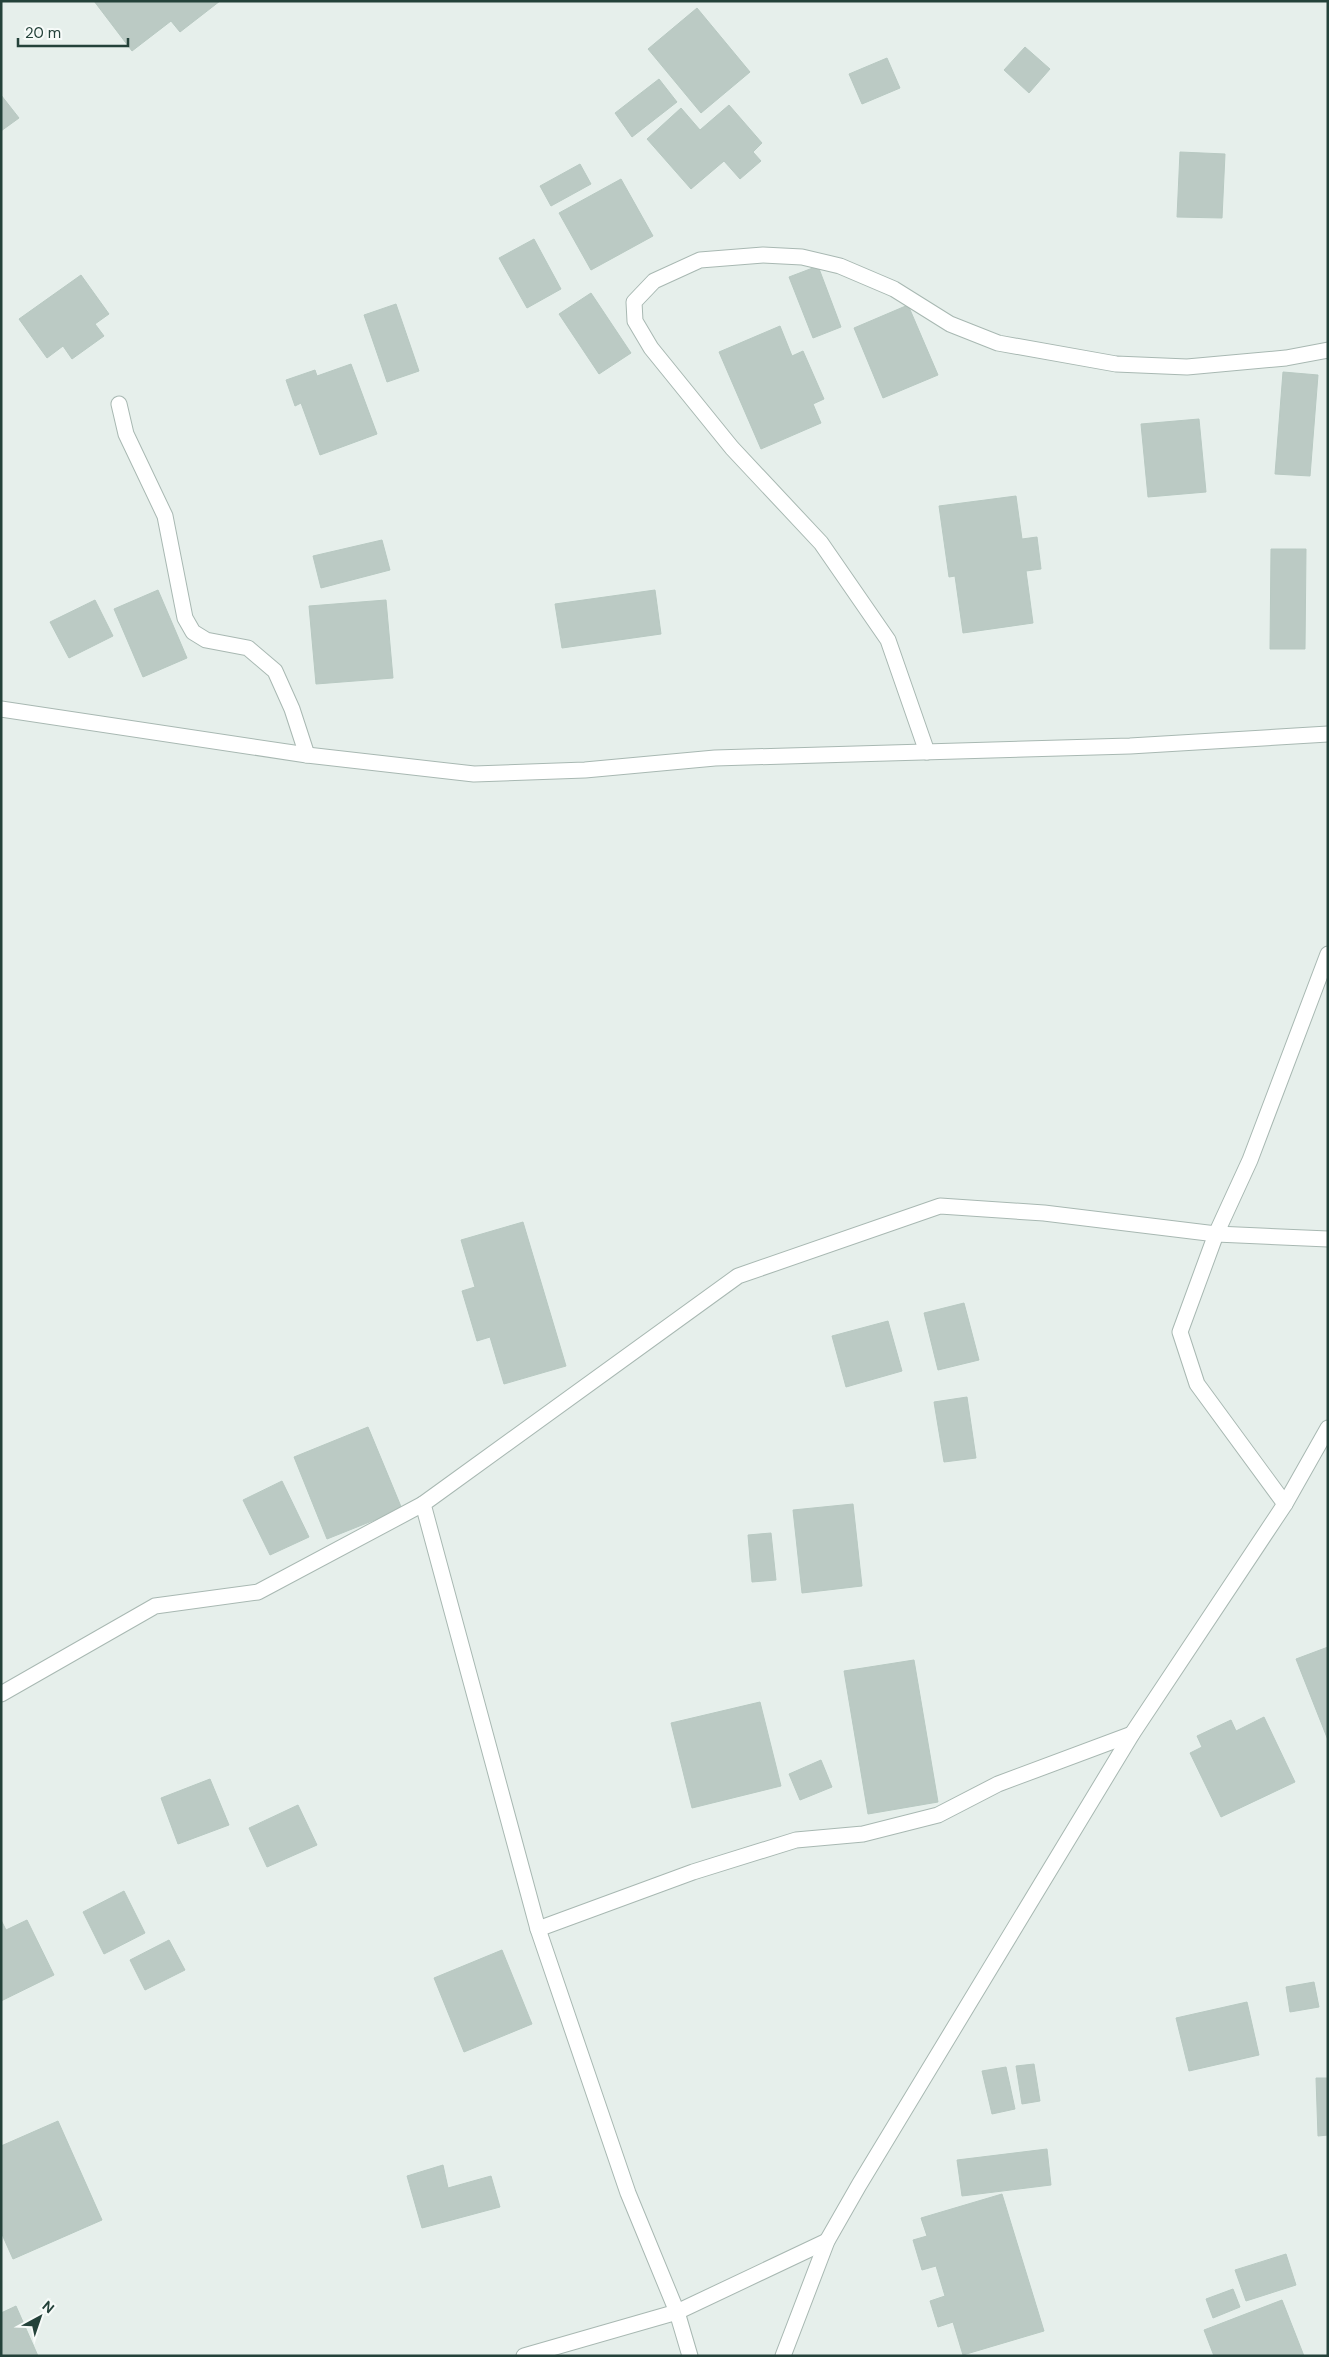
<svg xmlns="http://www.w3.org/2000/svg" width="1329" height="2357" font-family="'DM Sans',sans-serif">
  <rect width="100%" height="100%" fill="#e6efeb"/>
  <g fill="#bbcac4" stroke="#b8c9c2">
    <path d="M94 1H220L180 32 171 21 132 51Z"/>
    <path d="M697 8 750 72 701 113 648 49Z"/>
    <path d="M1025 47 1050 69 1029 93 1004 70Z"/>
    <path d="M887 58 900 88 862 104 849 74Z"/>
    <path d="M659 79 677 102 632 137 615 113Z"/>
    <path d="M1 95 19 118 1 131Z"/>
    <path d="M729 105 762 143 753 152 761 161 740 179 724 161 691 189 647 139 681 108 700 130Z"/>
    <path d="M1180 152 1225 154 1222 218 1177 217Z"/>
    <path d="M580 164 591 184 551 206 540 186Z"/>
    <path d="M621 179 653 236 591 270 559 213Z"/>
    <path d="M534 239 561 289 527 308 499 258Z"/>
    <path d="M818 266 841 327 813 338 789 277Z"/>
    <path d="M81 275 109 314 95 324 104 336 72 359 63 346 47 358 19 319Z"/>
    <path d="M591 293 631 353 599 374 559 314Z"/>
    <path d="M396 304 419 371 387 382 364 315Z"/>
    <path d="M908 305 938 375 883 398 854 328Z"/>
    <path d="M780 326 792 356 803 351 824 399 813 404 821 423 761 449 719 352Z"/>
    <path d="M351 364 377 434 320 455 301 403 295 406 286 380 315 370 317 376Z"/>
    <path d="M1283 372 1318 375 1310 476 1275 474Z"/>
    <path d="M1199 419 1206 492 1148 497 1141 424Z"/>
    <path d="M1016 496 1022 539 1037 537 1041 569 1026 571 1033 623 963 633 955 576 949 577 939 506Z"/>
    <path d="M382 540 390 570 321 588 313 556Z"/>
    <path d="M1271 549H1306L1305 649H1270Z"/>
    <path d="M158 590 187 658 143 677 114 609Z"/>
    <path d="M655 590 661 634 562 648 555 604Z"/>
    <path d="M95 600 113 636 69 658 50 622Z"/>
    <path d="M386 600 393 678 316 684 309 606Z"/>
    <path d="M523 1222 566 1366 504 1384 490 1337 477 1341 462 1291 475 1287 461 1240Z"/>
    <path d="M964 1303 979 1360 938 1370 924 1313Z"/>
    <path d="M888 1321 902 1371 846 1387 832 1336Z"/>
    <path d="M967 1397 976 1458 944 1462 934 1402Z"/>
    <path d="M368 1427 402 1509 327 1539 294 1457Z"/>
    <path d="M282 1481 309 1537 270 1555 243 1500Z"/>
    <path d="M853 1504 862 1586 802 1593 793 1510Z"/>
    <path d="M771 1533 776 1580 752 1582 748 1535Z"/>
    <path d="M1328 1647V1740L1296 1659Z"/>
    <path d="M914 1660 938 1802 868 1814 844 1671Z"/>
    <path d="M760 1702 781 1786 692 1808 671 1723Z"/>
    <path d="M1264 1717 1295 1782 1221 1817 1190 1753 1202 1747 1197 1736 1231 1720 1236 1731Z"/>
    <path d="M821 1760 832 1787 800 1800 789 1774Z"/>
    <path d="M210 1779 229 1825 178 1844 161 1798Z"/>
    <path d="M298 1805 317 1845 267 1867 249 1828Z"/>
    <path d="M124 1891 145 1933 104 1954 83 1912Z"/>
    <path d="M1 1920 6 1930 27 1920 54 1975 1 2001Z"/>
    <path d="M169 1940 185 1970 145 1990 130 1960Z"/>
    <path d="M502 1950 532 2024 464 2052 434 1978Z"/>
    <path d="M1314 1982 1319 2007 1290 2012 1286 1987Z"/>
    <path d="M1247 2002 1259 2055 1189 2071 1176 2018Z"/>
    <path d="M1034 2064 1040 2101 1022 2104 1016 2066Z"/>
    <path d="M1006 2067 1015 2109 992 2114 982 2071Z"/>
    <path d="M1316 2078H1328V2135L1318 2136Z"/>
    <path d="M58 2121 102 2220 13 2259 1 2232V2146Z"/>
    <path d="M1047 2149 1051 2185 962 2196 957 2160Z"/>
    <path d="M443 2165 448 2188 491 2176 500 2207 422 2228 407 2176Z"/>
    <path d="M1002 2194 1044 2331 963 2355 953 2322 938 2327 930 2301 945 2296 936 2266 922 2270 913 2240 927 2236 921 2218Z"/>
    <path d="M1286 2254 1296 2285 1246 2301 1235 2270Z"/>
    <path d="M1233 2289 1240 2307 1213 2318 1206 2299Z"/>
    <path d="M1282 2300 1304 2356H1214L1204 2330Z"/>
    <path d="M16 2306 38 2356H1V2313Z"/>
  </g>
  <g fill="none" stroke-linecap="round" stroke-linejoin="round">
    <g stroke="#a8b8b2" stroke-width="17">
      <g id="street">
        <path d="M119 404 126 434 165 516 185 618 193 632 206 640 248 648 275 671 292 709 307 755"/>
        <path d="M1 709 307 755 474 774 585 770 715 758 1130 746 1328 734"/>
        <path d="M927 752 888 640 821 543 732 448 651 348 635 321 634 302 654 281 700 260 763 255 802 257 840 266 894 289 950 324 998 343 1116 364 1187 367 1286 358 1328 350"/>
        <path d="M1285 1504 1197 1384 1180 1332 1216 1234 1250 1160 1328 954"/>
        <path d="M1 1694 155 1606 258 1592 423 1504"/>
        <path d="M538 1929 693 1872 796 1840 863 1834 938 1815 998 1784 1132 1734"/>
        <path d="M524 2356 677 2312 827 2241"/>
        <path d="M690 2356 677 2312 628 2193 538 1929 423 1504 738 1276 940 1206 1044 1213 1216 1234 1328 1239"/>
        <path d="M783 2356 827 2241 859 2185 1132 1734 1285 1504 1328 1428"/>
      </g>
    </g>
    <use href="#street" stroke="#fff" stroke-width="15"/>
  </g>
  <rect width="1329" height="2357" fill="none" stroke="#24423a" stroke-width="5"/>
  <g transform="translate(40 2317) rotate(40)" stroke="#f7fbf9" stroke-width="4" paint-order="stroke">
  <path d="M0-4L9 19L0 12L-9 19Z" fill="#24423a"/>
  <text y="-8" font-size="14" font-weight="bold" text-anchor="middle" fill="#24423a">N</text>
  </g>
  <path d="M18 38v8h110v-8" fill="none" stroke="#24423a" stroke-width="2.5"/>
  <text x="25" y="38" font-size="15" fill="#24423a" stroke="#f7fbf9" stroke-width="4" paint-order="stroke">20 m</text>
</svg>
